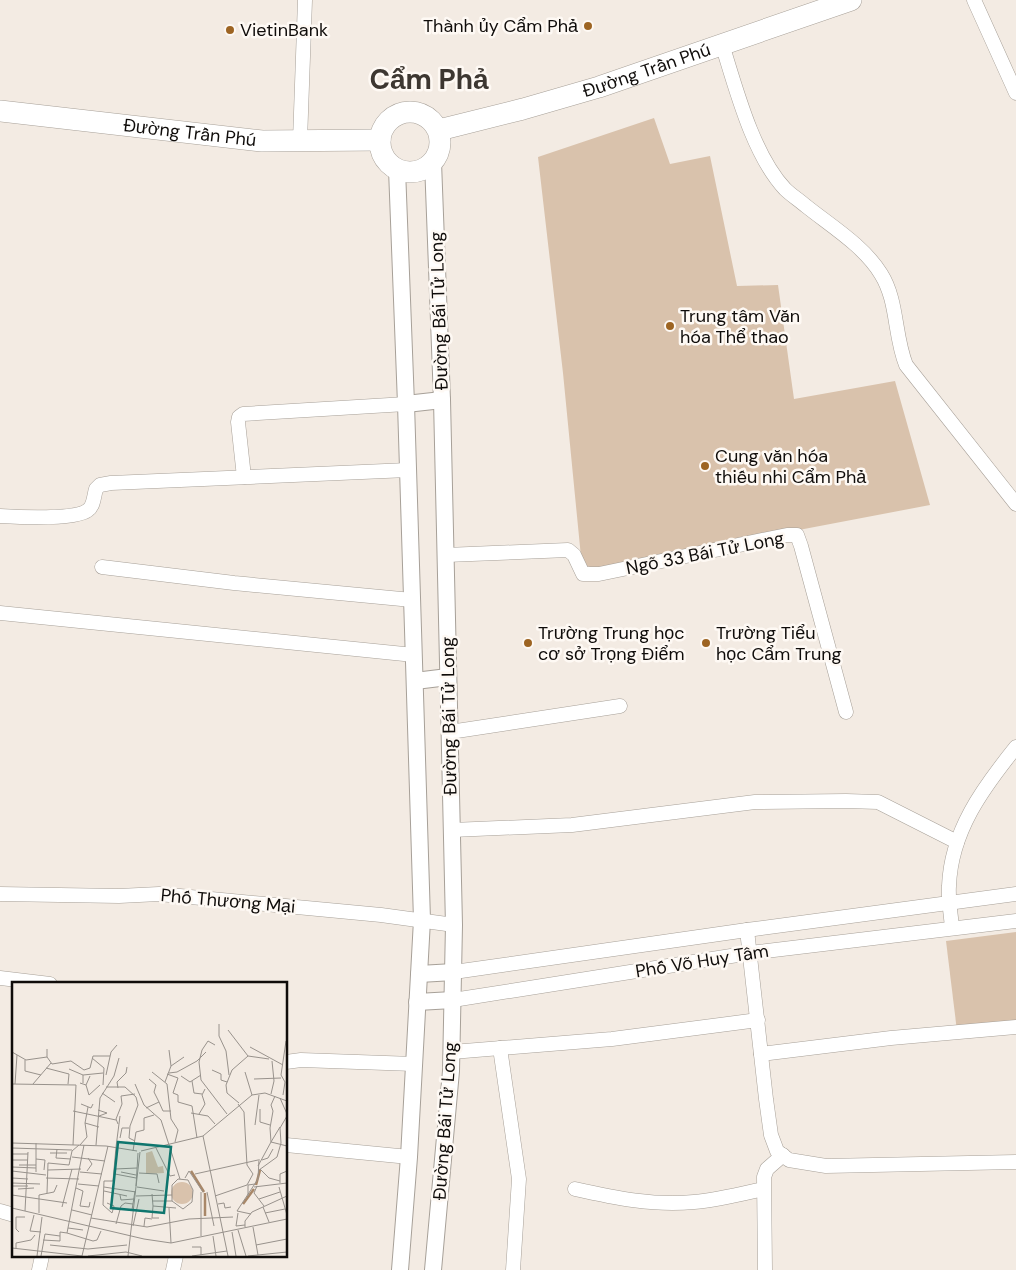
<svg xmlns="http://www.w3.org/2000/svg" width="1016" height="1270" font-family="'DM Sans',sans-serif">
  <rect width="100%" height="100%" fill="#f3ebe3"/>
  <g fill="#d9c2ac">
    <path d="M654 118 670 164 710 156 737 286 778 285 794 399 895 381 930 505 595 569 585 565 581 557 563 373 538 157Z"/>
    <path d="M1016 932V1023L957 1031 946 941Z"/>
  </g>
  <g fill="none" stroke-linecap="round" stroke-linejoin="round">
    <g stroke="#a7a098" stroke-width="15">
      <g id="minor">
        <path d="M974 0 1016 93"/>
        <path d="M722 44C736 89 753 155 785 189 791 195 799 200 806 206 831 226 864 246 881 274 898 301 894 335 906 365L1016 504"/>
        <path d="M300 141 305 0"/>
        <path d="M244 477 238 422 239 417 243 414 406 404"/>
        <path d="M0 516C17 517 77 520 88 510 94 506 94 495 96 489L100 485 111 483 408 470"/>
        <path d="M446 555 568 550 574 555 583 574H599L787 535H797L801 546 846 712"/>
        <path d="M102 567 234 583 412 600"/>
        <path d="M0 613 414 655"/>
        <path d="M450 732 620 706"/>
        <path d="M452 830 572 825 755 802 846 801 878 802 957 842"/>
        <path d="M0 894 119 896 159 894 381 915 454 925"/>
        <path d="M952 928C951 914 948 900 949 886 951 831 983 788 1016 747"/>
        <path d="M747 930 766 1099 771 1135 777 1151 789 1160 826 1166 1016 1162"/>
        <path d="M454 972 747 930 1016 894"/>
        <path d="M0 978 50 984"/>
        <path d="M453 1000 750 953 1016 921"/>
        <path d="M500 1048 519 1179 513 1270"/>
        <path d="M452 1052 612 1039 758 1020"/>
        <path d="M761 1054 891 1038 1016 1027"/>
        <path d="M286 1062 301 1060 414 1064"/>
        <path d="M286 1145 409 1157"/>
        <path d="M575 1189C615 1198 654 1206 694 1202 718 1200 741 1194 763 1189"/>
        <path d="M0 1211 14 1215"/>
        <path d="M39 1270 42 1256"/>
        <path d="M173 1270 176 1256"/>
        <path d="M765 1270 764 1177 767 1169 783 1155"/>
      </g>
    </g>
    <g stroke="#a7a098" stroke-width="18">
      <g id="tertiary">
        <path d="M397 169 406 404 422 920 409 1157 400 1270"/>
        <path d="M406 404 442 400"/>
        <path d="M415 681 448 677"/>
        <path d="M419 974 454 972"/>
        <path d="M417 1002 453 1000"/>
        <path d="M433 1270 451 1071 454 925 442 400 433 162"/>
      </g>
    </g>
    <g stroke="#a7a098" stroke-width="22">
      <g id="primary">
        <path id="s1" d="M0 111 262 141 380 140"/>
        <circle cx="410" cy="142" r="30"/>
        <path id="s2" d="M439 130 523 109 599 87 851 0"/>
      </g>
    </g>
    <use href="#minor" stroke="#fff" stroke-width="14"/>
    <use href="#tertiary" stroke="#fff" stroke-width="16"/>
    <use href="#primary" stroke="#fff" stroke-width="21"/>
  </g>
  <g fill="#9d6422" stroke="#fef9f4" stroke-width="2">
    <circle cx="588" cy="26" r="5"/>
    <circle cx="230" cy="30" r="5"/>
    <circle cx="670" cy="326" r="5"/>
    <circle cx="705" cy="466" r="5"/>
    <circle cx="528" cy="643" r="5"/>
    <circle cx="706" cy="643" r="5"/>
  </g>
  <g text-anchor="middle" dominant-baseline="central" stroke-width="5" stroke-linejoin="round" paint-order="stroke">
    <g font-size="18" fill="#0f0c0a" stroke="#fef9f4" text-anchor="start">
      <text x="578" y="26" text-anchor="end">Thành ủy Cẩm Phả</text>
      <text x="240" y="30">VietinBank</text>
      <text x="680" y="316">Trung tâm Văn<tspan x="680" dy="21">hóa Thể thao</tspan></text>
      <text x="715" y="456">Cung văn hóa<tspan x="715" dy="21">thiếu nhi Cẩm Phả</tspan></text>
      <text x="538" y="633">Trường Trung học<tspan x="538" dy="21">cơ sở Trọng Điểm</tspan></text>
      <text x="716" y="633">Trường Tiểu<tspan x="716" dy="21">học Cẩm Trung</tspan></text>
    </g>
    <g font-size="18" fill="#0f0c0a" stroke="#fef9f4">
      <text stroke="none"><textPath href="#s2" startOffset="216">Đường Trần Phú</textPath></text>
      <text stroke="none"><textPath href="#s1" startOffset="191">Đường Trần Phú</textPath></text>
      <text transform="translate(439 311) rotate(-92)">Đường Bái Tử Long</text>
      <text transform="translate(705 553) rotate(-11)">Ngõ 33 Bái Tử Long</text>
      <text transform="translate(449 716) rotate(-91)">Đường Bái Tử Long</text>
      <text transform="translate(228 901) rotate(5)">Phố Thương Mại</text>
      <text transform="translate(702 961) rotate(-9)">Phố Võ Huy Tâm</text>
      <text transform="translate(445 1121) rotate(-86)">Đường Bái Tử Long</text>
    </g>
    <g font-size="28" font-weight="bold" fill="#3d3731" stroke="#fef9f4">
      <text x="429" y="79">Cẩm Phả</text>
    </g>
  </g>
  <g transform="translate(12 982)">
    <rect width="275" height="275" fill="#f3ebe3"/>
    <path d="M140 169 146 185 151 184 152 191 134 192V171ZM159 211a11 11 0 1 1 22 0a11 11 0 1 1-22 0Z" fill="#d9c2ac"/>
    <path fill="none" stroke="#a88768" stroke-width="2.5" d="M179 189 192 210M244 203 248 188M193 211V234M231 222 242 207"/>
    <path fill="none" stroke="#98928c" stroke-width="1" d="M207 42V54L214 69 217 93M216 48 236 74 257 77M203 63 196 59 190 68 187 80 189 98 215 132M238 65 271 83M35 67V75L40 82 59 79 72 88 78 86 81 74H98M0 70 14 78 35 75M80 76 92 86 91 103M13 78V89L29 93M159 84 172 75M34 86 57 92 56 102M57 87 71 93M200 88 209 92V98L215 100M140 90 155 102 159 137 166 148 163 160M233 90 240 113M157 91 165 90 185 79 194 70M155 92 166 96 161 111 166 113V120L180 124 185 156M94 93 99 70 105 63M169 94 178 100 189 93M242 97 269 96M180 99 182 111 190 112M153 100 159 84 157 68M68 101 74 103 78 94M71 101V93L91 91M0 102 64 103 61 163M3 102 5 73M21 102 39 81M123 102 132 123 149 138 168 197M74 103 77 113 88 103M94 105H113L124 115 126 123 118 144 117 156 123 159M106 106 105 100 114 91 115 85M90 111 103 120M259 112 262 99 260 79M271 113 273 100 269 93 274 59M268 116 275 132M147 120 151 129H159M227 121 215 111 214 103 220 88 236 74M69 122 79 126 81 122M134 126 147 120 142 110 144 103 137 97M248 127V140L258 143M86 128 95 131 87 134M61 129 104 138M179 131 196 134 203 142M187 132 193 122 190 113 193 107M73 141 76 125M106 142 104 137 110 122 109 114 123 112M243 143 247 113M268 145 259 160 275 164M191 154 216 274M108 156 110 146H117M0 161 94 164 125 169M24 161V190M68 163 75 155 73 141 87 145M84 163 88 116 102 94 107 76M104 165 108 134M0 166 60 168M144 166 158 194 163 193M45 167 44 176 59 177M121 169 124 150 132 148V136L142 133M129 169 191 154 240 113 253 111 275 119M38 171H55M0 172H16M60 175 93 179M24 177 33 178 32 188M0 178H16M250 178 256 176 261 167M7 183H24M246 184 259 160 258 146 261 129 259 123 263 114M0 185 24 186M103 187 125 186M248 187 257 196 268 199M36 188 69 187M247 188 265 175 269 161 268 146 275 134M0 189 34 193M75 189 80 182 76 176M68 190 90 192M109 190 124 193M127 191 145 192 147 201M103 192 124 196M183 192 246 178M0 196 16 197M34 196 67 197M173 196 177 189 191 210M166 197 176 198 181 208 180 220 171 227 160 219V203ZM0 201 28 202M268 201V192L275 189M66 202 87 204M0 204H16M124 204 126 171M245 204 242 211 252 224M92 205 124 210M125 205 152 209M242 205 275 201M267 205 275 233M64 206 71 209 68 224 77 225 78 220M6 207 22 206M92 209 115 214M189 210V254M195 210 202 244M35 211 36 181 57 183 60 169 67 163M140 212 141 224 164 226M0 213 55 221M108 213 109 218 122 217M124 214 160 213M203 214 235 203 241 192 235 183 232 130 226 122M236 214V203L243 202M247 217 268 210M140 219H160M95 221 102 224 100 231 91 223 92 199H101L104 165M206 222 212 221 213 226 219 225M141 224 140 236H147M50 225 60 187M251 225 257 240M0 226 132 257 159 261 275 237M157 226 159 261M60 228 80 233M120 228 123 209M13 229 16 170M27 231V213L42 210 45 203M226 231 224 244 233 243M253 231 273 227M239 232 225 229 246 197 247 177M22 233 18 249 29 250M79 236 135 245 177 237 221 235M104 242 109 224 113 221 121 222M121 244 127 217M132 244 133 236 140 237M233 245V239L240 230 275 214M241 245 246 273M56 246 71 248M226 248 234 274M7 250 4 247V235H13M220 250 224 274M55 251 81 259 85 258 89 249M201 254 204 274M31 258 48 259V250L55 251 72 163M38 263 76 267 115 263M244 263 275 257M180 265H189V273M0 266 70 274M4 267V261L19 258 23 253M25 274 30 235M29 274 33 252 48 254M70 274 96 164M76 274 114 270 130 274M116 274 128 170M180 274 215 269M236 274 275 270"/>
    <path fill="#0f766e" fill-opacity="0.15" stroke="#0f766e" stroke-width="2.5" d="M106 160 159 165 152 231 99 226Z"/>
    <rect width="275" height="275" fill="none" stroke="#0f0c0a" stroke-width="2.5"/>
  </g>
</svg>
